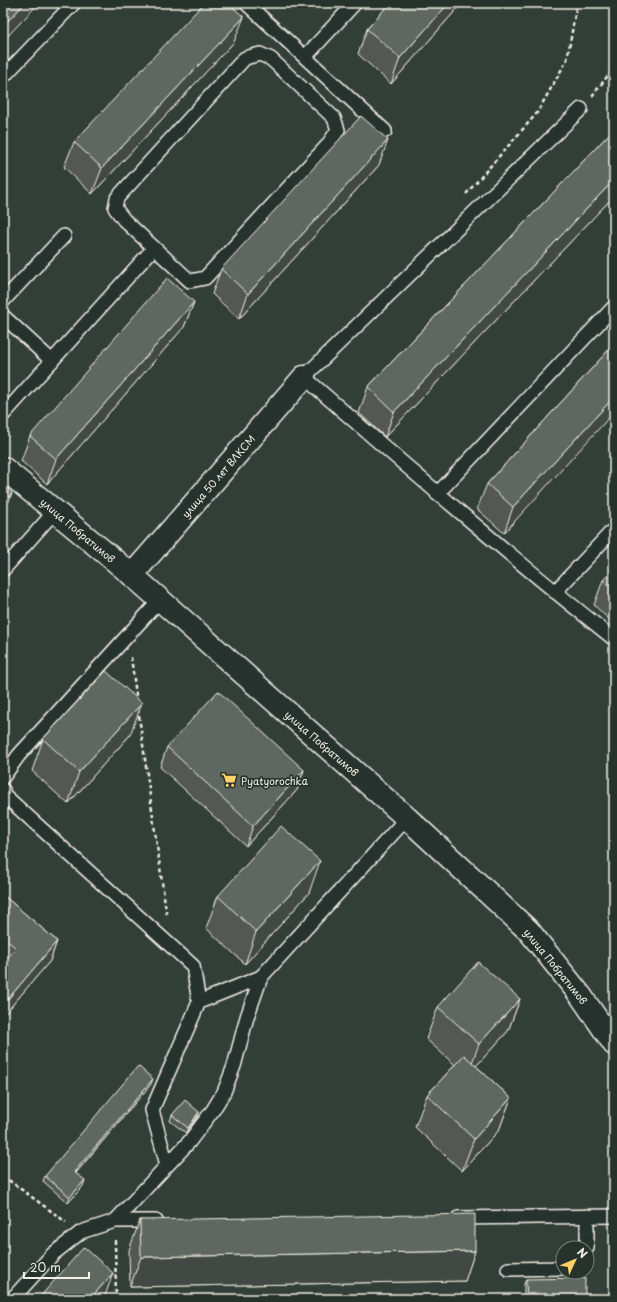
<svg xmlns="http://www.w3.org/2000/svg" width="617" height="1302" font-family="'Playpen Sans',sans-serif">
  <rect width="100%" height="100%" fill="#323e38"/>
  <filter id="ink" filterUnits="userSpaceOnUse"><feTurbulence type="fractalNoise" baseFrequency=".025" numOctaves="2"/><feDisplacementMap in="SourceGraphic" scale="8" xChannelSelector="R" yChannelSelector="G"/><feConvolveMatrix kernelMatrix="1 2 1 2 8 2 1 2 1" color-interpolation-filters="sRGB"/></filter>
  <g filter="url(#ink)">
    <g fill="none" stroke-linecap="round" stroke-linejoin="round">
      <g stroke="#f4f1e8" stroke-width="16">
        <g id="service">
          <path d="M246 3 385 131"/>
          <path d="M260 54 271 59 334 118 338 130 327 146 205 278 190 281 124 220 115 208 117 198 245 58Z"/>
          <path d="M305 57 355 3"/>
          <path d="M3 77 74 3"/>
          <path d="M581 109 304 377C406 466 508 555 614 639"/>
          <path d="M3 301 64 236"/>
          <path d="M3 316 52 361"/>
          <path d="M3 415 154 248"/>
          <path d="M437 494 614 307"/>
          <path d="M3 570 55 511"/>
          <path d="M555 592 614 529"/>
          <path d="M3 777 19 755 160 600"/>
          <path d="M3 790V794L193 966 199 1002"/>
          <path d="M261 977 407 818"/>
          <path d="M587 1216V1248"/>
          <path d="M458 1218 614 1216"/>
          <path d="M115 1221 189 1142 213 1110 224 1092 234 1066 247 1017 261 977 199 1002 152 1110 167 1165"/>
          <path d="M508 1269 563 1268"/>
          <path d="M12 1299 53 1254 81 1232 115 1221H156"/>
        </g>
      </g>
      <g stroke="#f4f1e8" stroke-width="25">
        <path id="minor" d="M132 575 304 377"/>
      </g>
      <g stroke="#f4f1e8" stroke-width="25">
        <path id="tertiary" d="M3 468 132 575 407 818 529 931 581 996 614 1044"/>
      </g>
      <g stroke="#f4f1e8" stroke-width="2.5" stroke-dasharray="4 3" stroke-linecap="butt">
        <path d="M592 96 614 68"/>
        <path d="M466 194 537 113 567 60 577 3"/>
        <path d="M131 657 137 702"/>
        <path d="M138 709 167 918"/>
        <path d="M3 1176 66 1222"/>
        <path d="M115 1240 116 1299"/>
      </g>
      <use href="#service" stroke="#26332d" stroke-width="13"/>
      <use href="#minor" stroke="#26332d" stroke-width="22"/>
      <use href="#tertiary" stroke="#26332d" stroke-width="22"/>
    </g>
    <g fill="#525953" stroke="#f4f1e8">
      <path d="M390 3H462L391 84 358 54 367 29Z"/>
      <path d="M234 42 92 194 64 167 74 142Z"/>
      <path d="M614 129V196L385 437 359 413 368 387Z"/>
      <path d="M379 165 239 319 212 294 221 269Z"/>
      <path d="M194 302 184 327 47 484 21 461 30 436Z"/>
      <path d="M614 344 504 533 477 509 487 484Z"/>
      <path d="M614 569V624L594 605 603 580Z"/>
      <path d="M130 735 68 804 32 771 43 739Z"/>
      <path d="M167 747 304 770 297 790 246 846 160 767Z"/>
      <path d="M309 893 245 964 206 928 218 896Z"/>
      <path d="M3 895 57 941 50 961 3 1016Z"/>
      <path d="M520 999 508 1031 476 1066 511 1098 499 1130 462 1171 415 1127 427 1095 455 1065 426 1039 438 1007Z"/>
      <path d="M151 1084 76 1173 83 1186 68 1203 43 1181 45 1176Z"/>
      <path d="M199 1112 197 1117 186 1133 170 1121 172 1115Z"/>
      <path d="M140 1220 475 1251 465 1281 130 1287 129 1250Z"/>
      <path d="M526 1279 585 1299H524V1284Z"/>
    </g>
    <g fill="#424944" stroke="#f4f1e8">
      <path d="M25 3H39L3 41V26Z"/>
      <path d="M449 3H462L391 84 400 58Z"/>
      <path d="M244 17 234 42 92 194 102 168Z"/>
      <path d="M388 140 379 165 239 319 248 294Z"/>
      <path d="M614 180V196L385 437 394 412Z"/>
      <path d="M194 302 184 327 47 484 56 459Z"/>
      <path d="M614 397V412L504 533 513 507Z"/>
      <path d="M12 493 3 517V503Z"/>
      <path d="M142 703 130 735 68 804 79 772Z"/>
      <path d="M304 770 297 790 246 846 253 826Z"/>
      <path d="M320 861 309 893 245 964 256 932Z"/>
      <path d="M57 941 50 961 3 1016V1005Z"/>
      <path d="M520 999 508 1031 467 1076 479 1044Z"/>
      <path d="M153 1079 151 1084 72 1177 74 1172Z"/>
      <path d="M511 1098 499 1130 462 1171 474 1139Z"/>
      <path d="M199 1112 197 1117 186 1133 188 1128Z"/>
      <path d="M85 1180 83 1186 68 1203 70 1197Z"/>
      <path d="M475 1251 465 1281 130 1287 141 1257Z"/>
      <path d="M113 1273 104 1299H90Z"/>
    </g>
    <g fill="#5f6861" stroke="#f4f1e8">
      <path d="M3 3H25L3 26Z"/>
      <path d="M204 3H228L244 17 102 168 74 142Z"/>
      <path d="M390 3H449L400 58 367 29Z"/>
      <path d="M361 116 388 140 248 294 221 269Z"/>
      <path d="M614 129V180L394 412 368 387Z"/>
      <path d="M167 278 194 302 56 459 30 436Z"/>
      <path d="M614 344V397L513 507 487 484Z"/>
      <path d="M3 485 12 493 3 503Z"/>
      <path d="M614 569V590L603 580Z"/>
      <path d="M106 671 142 703 79 772 43 739Z"/>
      <path d="M218 691 304 770 253 826 167 747Z"/>
      <path d="M281 826 320 861 256 932 218 896Z"/>
      <path d="M3 895 57 941 3 1005V963L16 948 3 937Z"/>
      <path d="M478 962 520 999 479 1044 438 1007Z"/>
      <path d="M464 1055 511 1098 474 1139 427 1095Z"/>
      <path d="M138 1066 153 1079 74 1172 85 1180 70 1197 45 1176Z"/>
      <path d="M185 1100 199 1112 188 1128 172 1115Z"/>
      <path d="M475 1214V1251L141 1257 140 1220Z"/>
      <path d="M84 1247 113 1273 90 1299H38Z"/>
      <path d="M585 1278V1299H527L526 1279Z"/>
    </g>
  </g>
  <defs>
    <g id="supermarket-bare" transform="scale(1.2)"><path d="M-6-5.5h2.5l.6 2H6L4.5 2H-2.5L-4.4-4H-6ZM-1.5 3.2a1.3 1.3 0 1 0 .1 0ZM3 3.2a1.3 1.3 0 1 0 .1 0Z" fill="#ffd166" stroke="#26332d" stroke-width="2.5" paint-order="stroke"/></g>
  </defs>
  <g fill-rule="evenodd">
    <use href="#supermarket-bare" x="229" y="780"/>
  </g>
  <g text-anchor="middle" dominant-baseline="central" stroke-width="3.5" stroke-linejoin="round" paint-order="stroke">
    <g font-size="10" fill="#f4f1e8" stroke="#26332d">
      <text transform="translate(218 476) rotate(-49)">улица 50 лет ВЛКСМ</text>
      <text transform="translate(78 530) rotate(40)">улица Побратимов</text>
      <text transform="translate(322 743) rotate(41)">улица Побратимов</text>
      <text transform="translate(556 966) rotate(51)">улица Побратимов</text>
    </g>
    <g font-size="10" fill="#f4f1e8" stroke="#26332d" text-anchor="start">
      <text x="241" y="780">Pyatyorochka</text>
    </g>
  </g>
  <rect width="617" height="1302" fill="none" stroke="#26332d" stroke-width="16"/>
  <rect x="8" y="8" width="601" height="1286" fill="none" stroke="#f4f1e8" stroke-width="1.5" filter="url(#ink)"/>
  <g transform="translate(575 1260) rotate(46)"><circle r="19" fill="#26332d" stroke="#787f78"/>
  <path d="M0-3L7 15L0 10L-7 15Z" fill="#ffd166"/>
  <text y="-6" font-size="11" font-weight="bold" text-anchor="middle" fill="#f4f1e8">N</text>
  </g>
  <path d="M24 1272v6h65v-6" fill="none" stroke="#f4f1e8" stroke-width="2"/>
  <text x="30" y="1272" font-size="12" fill="#f4f1e8" stroke="#26332d" stroke-width="3" paint-order="stroke">20 m</text>
</svg>
